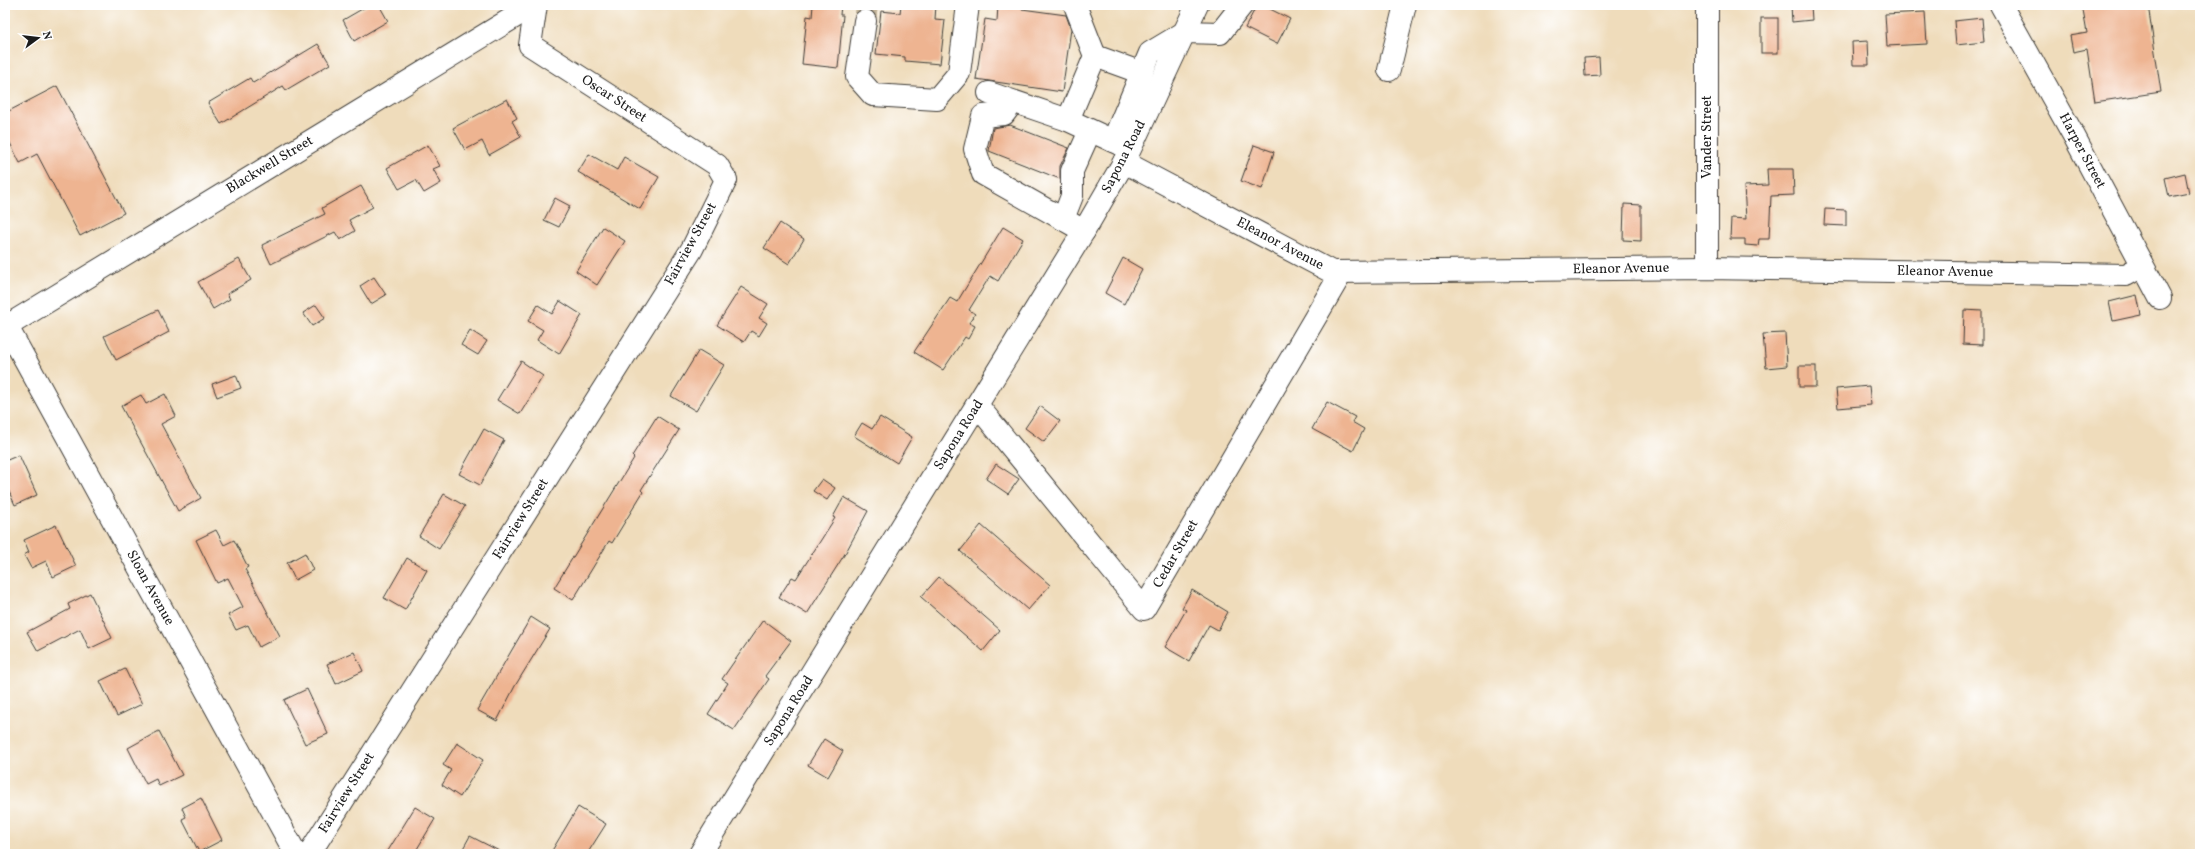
<svg xmlns="http://www.w3.org/2000/svg" width="2205" height="859" font-family="Vollkorn,serif">
  <rect width="100%" height="100%" fill="#fff"/>
  <filter id="ink" filterUnits="userSpaceOnUse"><feTurbulence type="fractalNoise" baseFrequency=".025" numOctaves="2"/><feDisplacementMap in="SourceGraphic" scale="8" xChannelSelector="R" yChannelSelector="G"/><feConvolveMatrix kernelMatrix="1 2 1 2 8 2 1 2 1" color-interpolation-filters="sRGB"/></filter>
  <filter id="wash" filterUnits="userSpaceOnUse"><feTurbulence type="fractalNoise" baseFrequency=".012" numOctaves="4" result="noise"/><feDisplacementMap in="SourceGraphic" scale="16" xChannelSelector="R" yChannelSelector="G"/><feGaussianBlur stdDeviation="0.9" result="paint"/><feColorMatrix in="noise" values="0 0 0 0 0 0 0 0 0 0 0 0 0 0 0 0 0 1.4 0 .05"/><feComposite in="paint" operator="in"/></filter>
  <g filter="url(#wash)">
    <rect width="100%" height="100%" fill="#efdcbb"/>
    <g id="blocks">
      <g fill="#eeb491">
        <path d="M369 5H379L388 21 354 41 343 20Z"/>
        <path d="M813 5H841L840 15H843L838 68 802 64 807 16 812 17Z"/>
        <path d="M901 5H936L935 19 945 20 940 64 905 61V57L876 54 881 11 900 13Z"/>
        <path d="M998 5H1023L1022 9 1066 15 1071 29 1062 92 976 79 985 19 997 21Z"/>
        <path d="M1257 5H1262L1290 19 1277 44 1245 28Z"/>
        <path d="M1791 5H1811L1812 20 1792 22Z"/>
        <path d="M2082 5H2148L2161 92 2095 102 2087 49 2073 52 2070 36 2087 33Z"/>
        <path d="M1925 12 1927 44 1887 46 1885 14Z"/>
        <rect x="1761" y="18" width="17" height="35"/>
        <path d="M1982 18 1984 42 1956 45 1954 21Z"/>
        <path d="M1868 41 1869 65H1853L1852 42Z"/>
        <path d="M318 44 330 64 286 90 283 86 221 124 208 103 250 78 253 83Z"/>
        <path d="M1599 57 1600 75 1585 76 1584 58Z"/>
        <path d="M57 86 124 213 80 236 37 154 20 163 5 133V113Z"/>
        <path d="M507 99 517 118 512 121 521 137 489 155 482 141 465 150 453 128Z"/>
        <path d="M1010 125 1069 148 1060 166V179L989 151 993 128Z"/>
        <path d="M428 145 440 166 433 169 441 183 424 193 416 180 399 189 387 168Z"/>
        <path d="M1254 145 1274 152 1262 189 1241 181Z"/>
        <path d="M589 154 617 170 624 157 659 177 640 209 578 172Z"/>
        <path d="M1767 169H1793L1794 195 1771 196 1769 239H1759L1758 246 1745 245V239H1730L1731 218 1746 219 1744 186 1768 185Z"/>
        <path d="M2185 173 2189 193 2169 197 2165 178Z"/>
        <path d="M361 186 373 207 349 220 355 231 340 240 335 232 271 264 262 245 325 214 322 208Z"/>
        <path d="M555 198 570 206 559 227 544 220Z"/>
        <path d="M1624 204 1641 205V241L1623 240Z"/>
        <path d="M1825 209 1846 210V226L1824 225Z"/>
        <path d="M780 223 804 239 789 264 764 248Z"/>
        <path d="M603 227 625 241 597 285 576 271Z"/>
        <path d="M1003 227 1023 239 998 281 990 276 969 310 975 314 969 323 975 326 968 339 965 337 943 370 914 352 950 298 957 302Z"/>
        <path d="M1123 258 1142 269 1124 304 1105 293Z"/>
        <path d="M239 259 251 280 227 294 230 299 213 309 198 282Z"/>
        <path d="M374 277 386 295 371 304 360 286Z"/>
        <path d="M741 287 768 304 759 318 767 323 759 336 751 331 744 342 717 325Z"/>
        <path d="M2137 295 2141 315 2113 321 2109 302Z"/>
        <path d="M560 301 582 315 559 354 537 340 543 330 528 321 538 305 552 314Z"/>
        <path d="M316 305 325 318 312 326 303 313Z"/>
        <path d="M158 310 169 332 116 360 104 336Z"/>
        <path d="M1964 310 1982 311V345L1963 344Z"/>
        <path d="M470 330 487 341 478 355 461 345Z"/>
        <path d="M1785 333 1787 366 1766 368 1763 334Z"/>
        <path d="M699 350 724 365 696 411 671 396Z"/>
        <path d="M521 361 543 376 520 414 497 400Z"/>
        <rect x="1799" y="366" width="17" height="21"/>
        <path d="M236 375 241 388 217 397 212 384Z"/>
        <path d="M1869 386 1871 405 1838 408 1836 389Z"/>
        <path d="M165 394 176 416 161 424 201 498 178 511 121 406 141 395 146 404Z"/>
        <path d="M1327 402 1355 417 1352 422 1364 429 1353 451 1312 429Z"/>
        <path d="M1040 406 1060 421 1044 442 1025 428Z"/>
        <path d="M657 416 679 430 641 490 643 492 612 543 609 541 573 600 554 588 634 458 632 456Z"/>
        <path d="M880 417 912 437 897 463 854 436 862 423 872 429Z"/>
        <path d="M484 429 504 440 480 485 459 474Z"/>
        <path d="M19 455 37 495 15 505 5 483V461Z"/>
        <path d="M996 464 1019 479 1008 494 986 479Z"/>
        <path d="M822 479 835 488 827 500 813 491Z"/>
        <path d="M444 494 465 506 439 549 419 536Z"/>
        <path d="M844 497 868 511 846 552 807 614 779 597 792 577 796 579 835 518 833 517Z"/>
        <path d="M56 525 76 566 53 577 46 561 31 568 24 555 29 552 24 540Z"/>
        <path d="M981 525 1050 585 1028 610 960 551Z"/>
        <path d="M216 530 224 545 234 540 248 567 245 569 280 636 259 647 248 625 236 630 228 615 243 607 228 578 217 583 196 540Z"/>
        <path d="M305 553 313 570 295 580 287 563Z"/>
        <path d="M407 558 427 570 405 610 384 598Z"/>
        <path d="M939 577 1000 630 983 651 921 597Z"/>
        <path d="M1192 590 1228 612 1218 630 1209 625 1189 661 1165 647 1186 610 1182 608Z"/>
        <path d="M90 593 112 638 89 649 80 629 38 651 27 632 70 609 68 604Z"/>
        <path d="M531 617 550 629 515 686 497 721 477 710Z"/>
        <path d="M763 620 791 641 765 676 769 679 734 730 708 714 728 683 722 679Z"/>
        <path d="M354 652 363 671 336 684 327 664Z"/>
        <path d="M125 669 142 704 117 716 100 681Z"/>
        <path d="M307 689 328 734 305 744 284 700Z"/>
        <path d="M159 731 182 775 159 786 156 779 146 784 128 748Z"/>
        <path d="M824 739 843 751 828 777 808 765Z"/>
        <path d="M457 743 483 760 460 797 442 785 451 770 443 765Z"/>
        <path d="M201 798 222 840 199 852 182 819 186 817 182 808Z"/>
        <path d="M415 807 435 819 414 854H386Z"/>
        <path d="M578 807 606 824 587 854H550Z"/>
        <path d="M470 836 505 854H460Z"/>
      </g>
    </g>
  </g>
  <g filter="url(#ink)">
    <use href="#blocks" fill-opacity="0" stroke="#3c3934" stroke-width="1"/>
    <g fill="none" stroke-linecap="round" stroke-linejoin="round">
      <path stroke="#c5b69b" stroke-width="22" stroke-dasharray="22 11" stroke-linecap="butt" d="M865 21 867 5"/>
      <g stroke="#3c3934" stroke-width="24">
        <g id="minor">
          <path d="M1075 5 1095 56 1068 120 1126 147"/>
          <path d="M1707 5V268"/>
          <path d="M2001 5 2074 136 2160 298"/>
          <path d="M865 21 857 77 873 95 937 99 959 73 968 5"/>
          <path d="M1095 56 1142 73"/>
          <path d="M1389 70 1405 5"/>
          <path d="M989 93 1068 120"/>
          <path d="M1013 102 1004 114 983 116 975 149 983 174 1084 231"/>
          <path d="M1113 141 1150 53 1185 32 1220 33 1242 5"/>
          <path d="M1124 162 1332 272 1707 268 2126 275 2142 266"/>
          <path d="M1063 219 1072 196V171L1090 131"/>
          <path d="M5 323 296 854"/>
          <path d="M7 326 534 5"/>
          <path d="M977 405 1144 609 1342 272"/>
          <path d="M309 854 692 249 726 180 717 165 530 45 536 5"/>
          <path d="M700 854 1084 231 1124 162 1197 5"/>
        </g>
      </g>
      <use href="#minor" stroke="#fff" stroke-width="22"/>
    </g>
  </g>
  <g text-anchor="middle" dominant-baseline="central" stroke-width="4" stroke-linejoin="round" paint-order="stroke">
    <g font-size="14" fill="#1c1c1c" stroke="#fff">
      <text transform="translate(614 99) rotate(33)">Oscar Street</text>
      <text transform="translate(1707 137) rotate(-90)">Vander Street</text>
      <text transform="translate(2082 151) rotate(62)">Harper Street</text>
      <text transform="translate(1124 157) rotate(-63)">Sapona Road</text>
      <text transform="translate(270 165) rotate(-31)">Blackwell Street</text>
      <text transform="translate(691 244) rotate(-61)">Fairview Street</text>
      <text transform="translate(1280 244) rotate(28)">Eleanor Avenue</text>
      <text transform="translate(1621 269) rotate(-1)">Eleanor Avenue</text>
      <text transform="translate(1945 272) rotate(1)">Eleanor Avenue</text>
      <text transform="translate(959 435) rotate(-58)">Sapona Road</text>
      <text transform="translate(521 519) rotate(-58)">Fairview Street</text>
      <text transform="translate(1176 554) rotate(-60)">Cedar Street</text>
      <text transform="translate(150 588) rotate(61)">Sloan Avenue</text>
      <text transform="translate(789 711) rotate(-58)">Sapona Road</text>
      <text transform="translate(347 793) rotate(-58)">Fairview Street</text>
    </g>
  </g>
  <rect width="2205" height="859" fill="none" stroke="#fff" stroke-width="20"/>
  <g transform="translate(38 38) rotate(75)" stroke="#ffffff" stroke-width="3" paint-order="stroke">
  <path d="M0-3L7 15L0 10L-7 15Z" fill="#1c1c1c"/>
  <text y="-6" font-size="11" font-weight="bold" text-anchor="middle" fill="#1c1c1c">N</text>
  </g>
</svg>
